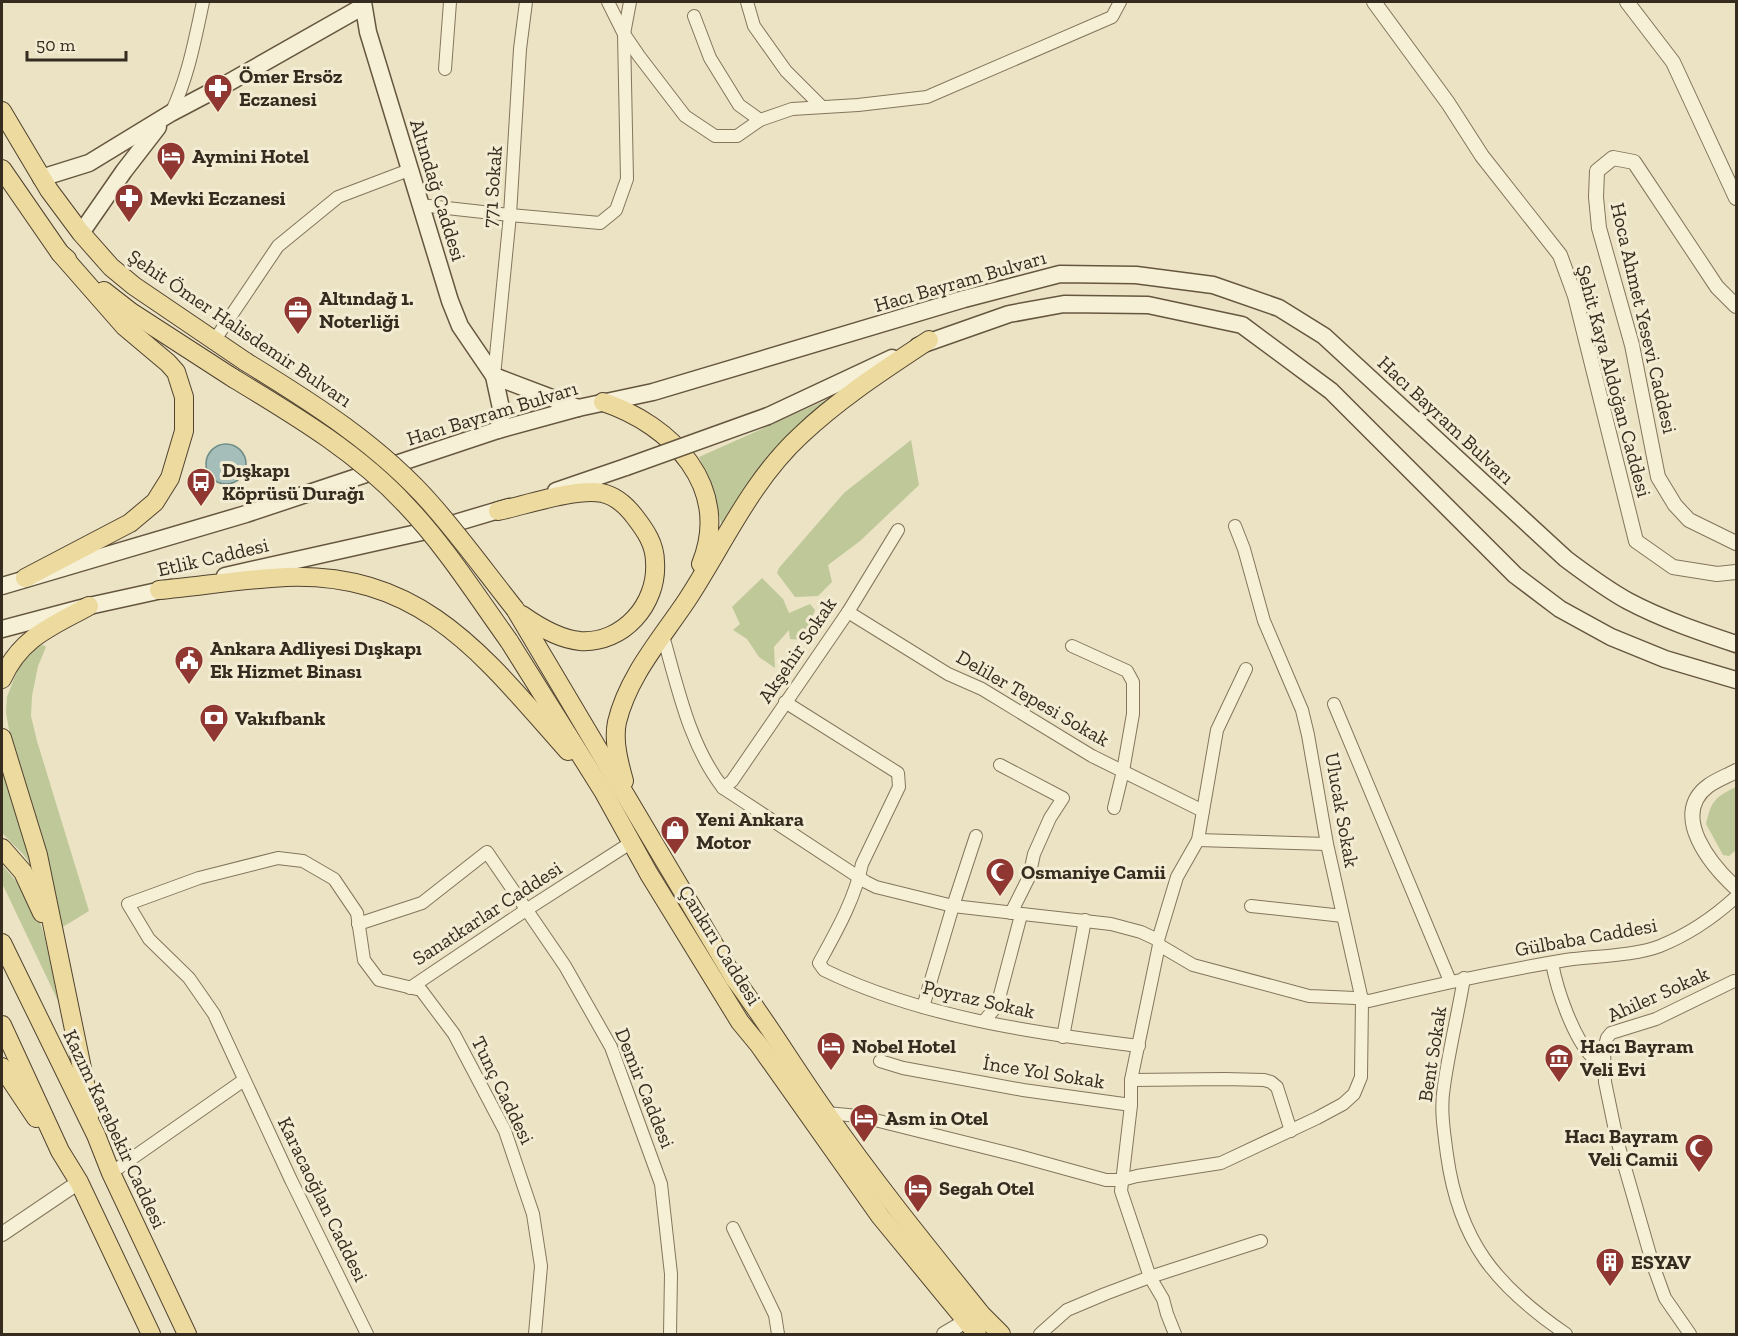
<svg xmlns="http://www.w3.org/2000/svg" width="1738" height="1336" font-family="'Zilla Slab',serif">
  <rect width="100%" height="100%" fill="#ebe3c4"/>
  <g fill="#bfc899">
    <path d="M833 397 722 527 713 490 699 457Z"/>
    <path d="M911 440 919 485 860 541 828 565 832 582 818 596 795 597 777 573 779 568 844 493Z"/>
    <path d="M762 578 783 599 789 613 810 604 815 610 802 640 790 639 789 630 774 647 775 668 759 657 747 639 733 630 740 624 732 607Z"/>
    <path d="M43 645 46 647 38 666 32 696 31 716 37 741 89 911 61 928 50 866 36 824 9 730 6 712 7 697 20 663 38 646Z"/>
    <path d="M2 764 35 871 23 854 2 833Z"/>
    <path d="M1736 787V850L1729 856 1723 855 1706 824C1711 801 1715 797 1736 787Z"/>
    <path d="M2 865C15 879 29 896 37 914 48 942 52 973 58 1001L2 883Z"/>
  </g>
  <circle fill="#a6beb9" stroke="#6d8c87" stroke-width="1.5" cx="226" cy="464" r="20"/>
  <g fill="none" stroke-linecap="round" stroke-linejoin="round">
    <g stroke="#84755c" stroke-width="14">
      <g id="minor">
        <path d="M608 2 624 34 639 56 685 116 715 136H737L760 120 792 109 858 105 927 97 1112 17 1120 2"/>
        <path d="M747 2 754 26 786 71 822 107"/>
        <path d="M694 16 710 58 739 105 760 120"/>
        <path d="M445 69 450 2"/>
        <path d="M171 113C188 78 195 39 203 2"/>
        <path d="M420 205 510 215 600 223 616 210 627 179 624 34 630 2"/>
        <path d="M214 341 278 246 338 197 409 170"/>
        <path d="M494 376 510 215 520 49 526 2"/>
        <path d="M848 612 948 674 982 689 1092 756 1203 811"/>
        <path d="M663 636C678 688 689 744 723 788L866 882 876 887 953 906 1111 924 1141 932 1158 940 1159 945 1193 965 1309 996 1355 998 1369 1001C1434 985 1500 971 1566 960 1594 956 1634 956 1660 946 1690 934 1713 918 1736 897"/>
        <path d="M1072 646 1127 671 1133 682V714L1123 771 1114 808"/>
        <path d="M785 702 898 773 899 787 862 864C855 899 836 932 819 963L824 970C920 1017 1034 1033 1139 1046"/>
        <path d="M1334 704 1450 981"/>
        <path d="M1000 765 1063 798 1050 818 1034 854 1029 877 1011 913"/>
        <path d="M723 788 732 781 848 612 898 530"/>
        <path d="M1198 840 1327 844"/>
        <path d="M1251 906 1343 916"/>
        <path d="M358 924 422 903 487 852 565 966 611 1047 661 1184 671 1274 670 1334"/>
        <path d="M1158 940 1177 877 1198 840 1217 730 1246 669"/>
        <path d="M1159 945 1131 1080V1105L1121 1191 1150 1277 1163 1299 1167 1314 1175 1334"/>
        <path d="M1552 963C1557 990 1573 1037 1592 1057L1604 1059"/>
        <path d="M1464 978C1458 1014 1449 1050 1444 1086 1440 1109 1444 1132 1447 1155 1459 1242 1496 1286 1566 1334"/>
        <path d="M410 988 526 910 632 842"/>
        <path d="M923 1007 953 906 976 836"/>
        <path d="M984 1021 997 1006 1021 915"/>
        <path d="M1063 1037 1085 920"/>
        <path d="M880 1061 903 1068 1023 1090 1131 1105"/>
        <path d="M1131 1080 1225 1079 1264 1080 1271 1082 1277 1087 1291 1131"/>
        <path d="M826 1113 859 1116 1019 1156 1106 1180H1122L1137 1176 1221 1163 1317 1118 1343 1104 1354 1094 1361 1077 1362 1000 1327 844 1308 735 1302 710 1264 621 1244 549 1235 526"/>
        <path d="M111 1173 244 1080"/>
        <path d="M733 1228 775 1315 778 1334"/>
        <path d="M367 1334 291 1180 214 1014 189 978 149 939 128 904 199 878 278 858 303 861 334 879 357 913 364 960 379 980 421 990 454 1034 505 1131 533 1214 541 1266 535 1334"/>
        <path d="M1040 1334 1067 1310 1105 1294 1150 1277 1261 1241"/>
        <path d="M1690 1334 1665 1298 1653 1265 1617 1140 1605 1082 1604 1049 1607 1038 1611 1033 1656 1019 1734 981"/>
      </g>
    </g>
    <g stroke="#84755c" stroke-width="16">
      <g id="tertiary">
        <path d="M1374 2 1448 103 1482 156 1560 255 1575 296 1636 541 1673 567 1717 574 1736 572"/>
        <path d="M1627 2 1673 62 1736 198"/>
        <path d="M1736 306 1717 287 1634 162 1613 158 1597 171 1596 197 1599 228 1632 345 1658 477 1675 505 1689 520 1736 543"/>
        <path d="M1736 771C1727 776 1716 780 1708 786 1669 815 1712 866 1736 888"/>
        <path d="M2 1234 79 1182"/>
        <path d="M944 1334 966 1321"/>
      </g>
    </g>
    <g stroke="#66563f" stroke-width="19">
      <g id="secondary">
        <path d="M363 2 368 32 450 301 460 326 494 376 502 413 498 430"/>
        <path d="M41 178 89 163 171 113 228 83 362 7"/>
        <path d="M81 233 124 171 158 127"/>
        <path d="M918 346 1009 314 1064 304 1148 305 1242 325 1331 391 1515 575 1560 609 1611 637 1665 659 1736 680"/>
        <path d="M494 376 578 408"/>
        <path d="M768 416 892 358"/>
        <path d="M556 491 626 467"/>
        <path d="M225 576 435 529 509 507"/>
        <path d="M2 586 246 514 498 430 578 408 653 392 964 299 1060 274 1136 275 1213 285 1279 308 1324 336 1566 559C1586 574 1606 589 1628 601 1662 619 1700 632 1736 644"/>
        <path d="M2 629 89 606 171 588"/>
      </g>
    </g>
    <g stroke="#524330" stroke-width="20">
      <g id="primary">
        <path d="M2 111 49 190 81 233 111 267 134 286 246 362"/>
        <path d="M2 169 60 253 67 259"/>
        <path d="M104 291 131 312 233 378"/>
        <path d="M603 402C672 425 732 487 701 564"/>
        <path d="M498 511C526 505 576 488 602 493 616 496 626 505 635 517 645 530 655 544 655 562 658 604 623 644 580 641 559 639 539 627 522 615"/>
        <path d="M25 578 130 523 155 502 170 478 184 431V397L176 372 168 363 124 326 60 253"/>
        <path d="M159 590C201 586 244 579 286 577 424 572 485 658 568 751"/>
        <path d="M515 609 734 978C767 1022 795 1069 827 1114 875 1183 928 1248 981 1314L1001 1334"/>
        <path d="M509 641 603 791 649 874 740 1022 759 1045 880 1216 977 1334"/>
        <path d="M2 679C21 637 51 627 89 606"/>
        <path d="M2 738 38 855 91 1112"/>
        <path d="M624 781C619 763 613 741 617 722 628 676 661 639 687 600 723 545 751 481 801 435 840 398 884 370 929 340"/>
        <path d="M2 848 23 872 42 913"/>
        <path d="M2 943 96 1135 111 1173 187 1334"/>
        <path d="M2 1025 60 1151 79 1182 151 1334"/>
        <path d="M2 1067 36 1118"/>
      </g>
    </g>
    <use href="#minor" stroke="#f6f0d7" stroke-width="12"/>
    <use href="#tertiary" stroke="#f6f0d7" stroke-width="14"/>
    <use href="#secondary" stroke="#f6f0d7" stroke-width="16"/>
    <use href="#primary" stroke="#ecda9e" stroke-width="18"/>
    <g stroke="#66563f" stroke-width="19" stroke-linecap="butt">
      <path id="secondary-bridge" d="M626 467 768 416"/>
    </g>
    <g stroke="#524330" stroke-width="20" stroke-linecap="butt">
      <g id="primary-bridge">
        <path d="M246 362C313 403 381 446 433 506 462 539 488 575 515 609"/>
        <path d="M233 378C294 415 357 452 406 505 445 546 476 595 509 641"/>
      </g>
    </g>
    <use href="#secondary-bridge" stroke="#f6f0d7" stroke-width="16"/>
    <use href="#primary-bridge" stroke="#ecda9e" stroke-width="18"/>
  </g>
  <defs>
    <g id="pharmacy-pin" transform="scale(1.5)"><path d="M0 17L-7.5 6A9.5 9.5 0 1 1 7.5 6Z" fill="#8f3730" stroke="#f3ecd3"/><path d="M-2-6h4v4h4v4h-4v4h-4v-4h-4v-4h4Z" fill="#fff"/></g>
    <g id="hotel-pin" transform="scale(1.5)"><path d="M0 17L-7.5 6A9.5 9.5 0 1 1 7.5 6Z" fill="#8f3730" stroke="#f3ecd3"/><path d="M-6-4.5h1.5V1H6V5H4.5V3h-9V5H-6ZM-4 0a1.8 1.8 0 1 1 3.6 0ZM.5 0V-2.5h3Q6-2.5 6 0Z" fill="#fff"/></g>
    <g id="office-pin" transform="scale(1.5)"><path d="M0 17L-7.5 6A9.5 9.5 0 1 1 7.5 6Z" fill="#8f3730" stroke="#f3ecd3"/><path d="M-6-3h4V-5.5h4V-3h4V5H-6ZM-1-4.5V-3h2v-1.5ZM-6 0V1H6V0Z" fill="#fff"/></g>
    <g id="bus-pin" transform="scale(1.5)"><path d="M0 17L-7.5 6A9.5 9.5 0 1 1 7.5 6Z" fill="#8f3730" stroke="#f3ecd3"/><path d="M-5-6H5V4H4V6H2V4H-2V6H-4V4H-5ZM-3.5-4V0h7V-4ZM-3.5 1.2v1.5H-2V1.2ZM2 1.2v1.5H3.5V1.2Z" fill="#fff"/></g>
    <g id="civic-pin" transform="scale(1.5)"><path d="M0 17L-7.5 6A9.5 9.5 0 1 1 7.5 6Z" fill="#8f3730" stroke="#f3ecd3"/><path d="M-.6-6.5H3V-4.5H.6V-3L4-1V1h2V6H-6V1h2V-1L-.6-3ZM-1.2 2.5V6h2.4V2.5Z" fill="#fff"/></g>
    <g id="bank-pin" transform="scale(1.5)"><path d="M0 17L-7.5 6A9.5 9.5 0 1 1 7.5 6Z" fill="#8f3730" stroke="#f3ecd3"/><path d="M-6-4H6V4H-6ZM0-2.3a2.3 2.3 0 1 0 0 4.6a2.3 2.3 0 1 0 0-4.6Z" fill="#fff"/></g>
    <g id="shop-pin" transform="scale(1.5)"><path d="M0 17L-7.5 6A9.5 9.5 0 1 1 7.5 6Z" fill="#8f3730" stroke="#f3ecd3"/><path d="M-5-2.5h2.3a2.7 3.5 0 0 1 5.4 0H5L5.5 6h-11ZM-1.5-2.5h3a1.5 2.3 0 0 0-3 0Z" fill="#fff"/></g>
    <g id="mosque-pin" transform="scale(1.5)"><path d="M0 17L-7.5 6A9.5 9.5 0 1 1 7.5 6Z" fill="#8f3730" stroke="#f3ecd3"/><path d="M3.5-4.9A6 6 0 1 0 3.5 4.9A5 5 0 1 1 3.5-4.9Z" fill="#fff"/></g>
    <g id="museum-pin" transform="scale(1.5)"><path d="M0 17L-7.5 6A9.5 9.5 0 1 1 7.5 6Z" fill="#8f3730" stroke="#f3ecd3"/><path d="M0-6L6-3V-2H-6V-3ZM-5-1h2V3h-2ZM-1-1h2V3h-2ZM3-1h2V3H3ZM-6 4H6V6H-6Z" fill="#fff"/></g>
    <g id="building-pin" transform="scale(1.5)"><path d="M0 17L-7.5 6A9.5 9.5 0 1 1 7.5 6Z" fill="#8f3730" stroke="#f3ecd3"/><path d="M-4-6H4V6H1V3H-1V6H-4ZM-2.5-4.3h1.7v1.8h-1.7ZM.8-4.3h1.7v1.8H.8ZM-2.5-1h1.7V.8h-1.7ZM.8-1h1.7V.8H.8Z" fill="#fff"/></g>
  </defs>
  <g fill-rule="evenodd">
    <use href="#pharmacy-pin" x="218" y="88"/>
    <use href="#hotel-pin" x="171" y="156"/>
    <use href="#pharmacy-pin" x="129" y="198"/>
    <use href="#office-pin" x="298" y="310"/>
    <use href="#bus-pin" x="201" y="482"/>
    <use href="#civic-pin" x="189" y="660"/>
    <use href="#bank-pin" x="214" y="718"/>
    <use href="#shop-pin" x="675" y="830"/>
    <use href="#mosque-pin" x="1000" y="872"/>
    <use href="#hotel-pin" x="831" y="1046"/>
    <use href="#museum-pin" x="1559" y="1058"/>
    <use href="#hotel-pin" x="864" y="1118"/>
    <use href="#mosque-pin" x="1699" y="1148"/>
    <use href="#hotel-pin" x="918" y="1188"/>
    <use href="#building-pin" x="1610" y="1262"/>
  </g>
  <g text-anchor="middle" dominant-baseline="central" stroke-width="6" stroke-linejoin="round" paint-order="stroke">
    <g font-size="20" font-weight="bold" fill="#352c1f" stroke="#f3ecd3" text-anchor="start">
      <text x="239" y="76">Ömer Ersöz<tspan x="239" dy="23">Eczanesi</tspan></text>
      <text x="192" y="156">Aymini Hotel</text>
      <text x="150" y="198">Mevki Eczanesi</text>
      <text x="319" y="298">Altındağ 1.<tspan x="319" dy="23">Noterliği</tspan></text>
      <text x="222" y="470">Dışkapı<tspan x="222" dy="23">Köprüsü Durağı</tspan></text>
      <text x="210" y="648">Ankara Adliyesi Dışkapı<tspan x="210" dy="23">Ek Hizmet Binası</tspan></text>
      <text x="235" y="718">Vakıfbank</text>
      <text x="696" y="819">Yeni Ankara<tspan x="696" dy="23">Motor</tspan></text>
      <text x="1021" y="872">Osmaniye Camii</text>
      <text x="852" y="1046">Nobel Hotel</text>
      <text x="1580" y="1046">Hacı Bayram<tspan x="1580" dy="23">Veli Evi</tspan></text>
      <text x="885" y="1118">Asm in Otel</text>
      <text x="1678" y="1136" text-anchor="end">Hacı Bayram<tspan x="1678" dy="23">Veli Camii</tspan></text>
      <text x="939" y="1188">Segah Otel</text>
      <text x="1631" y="1262">ESYAV</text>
    </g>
    <g font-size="20" fill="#352c1f" stroke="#f3ecd3">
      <text transform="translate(492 187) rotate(-86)">771 Sokak</text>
      <text transform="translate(438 190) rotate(73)">Altındağ Caddesi</text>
      <text transform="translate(960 281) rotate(-16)">Hacı Bayram Bulvarı</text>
      <text transform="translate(1644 318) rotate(77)">Hoca Ahmet Yesevi Caddesi</text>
      <text transform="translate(240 328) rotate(34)">Şehit Ömer Halisdemir Bulvarı</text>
      <text transform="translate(1614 381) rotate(75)">Şehit Kaya Aldoğan Caddesi</text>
      <text transform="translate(492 413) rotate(-17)">Hacı Bayram Bulvarı</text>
      <text transform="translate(1446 420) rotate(43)">Hacı Bayram Bulvarı</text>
      <text transform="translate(213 557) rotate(-13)">Etlik Caddesi</text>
      <text transform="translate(797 650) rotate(-56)">Akşehir Sokak</text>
      <text transform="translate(1033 698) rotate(30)">Deliler Tepesi Sokak</text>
      <text transform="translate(1342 810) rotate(80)">Ulucak Sokak</text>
      <text transform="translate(487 913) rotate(-33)">Sanatkarlar Caddesi</text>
      <text transform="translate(1586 937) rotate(-10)">Gülbaba Caddesi</text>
      <text transform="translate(720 945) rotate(58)">Çankırı Caddesi</text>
      <text transform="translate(1658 994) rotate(-24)">Ahiler Sokak</text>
      <text transform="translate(979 999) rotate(13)">Poyraz Sokak</text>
      <text transform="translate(1432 1054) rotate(-81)">Bent Sokak</text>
      <text transform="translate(1044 1072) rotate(9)">İnce Yol Sokak</text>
      <text transform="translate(645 1088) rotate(68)">Demir Caddesi</text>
      <text transform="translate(503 1090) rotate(64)">Tunç Caddesi</text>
      <text transform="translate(115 1129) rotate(65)">Kazım Karabekir Caddesi</text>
      <text transform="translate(323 1199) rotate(64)">Karacaoğlan Caddesi</text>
    </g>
  </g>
  <rect width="1738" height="1336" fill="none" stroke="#352c1f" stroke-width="6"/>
  <path d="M27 51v9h99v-9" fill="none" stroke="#352c1f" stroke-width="3"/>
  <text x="36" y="51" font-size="18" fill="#352c1f" stroke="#f3ecd3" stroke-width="4.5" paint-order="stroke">50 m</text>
</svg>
